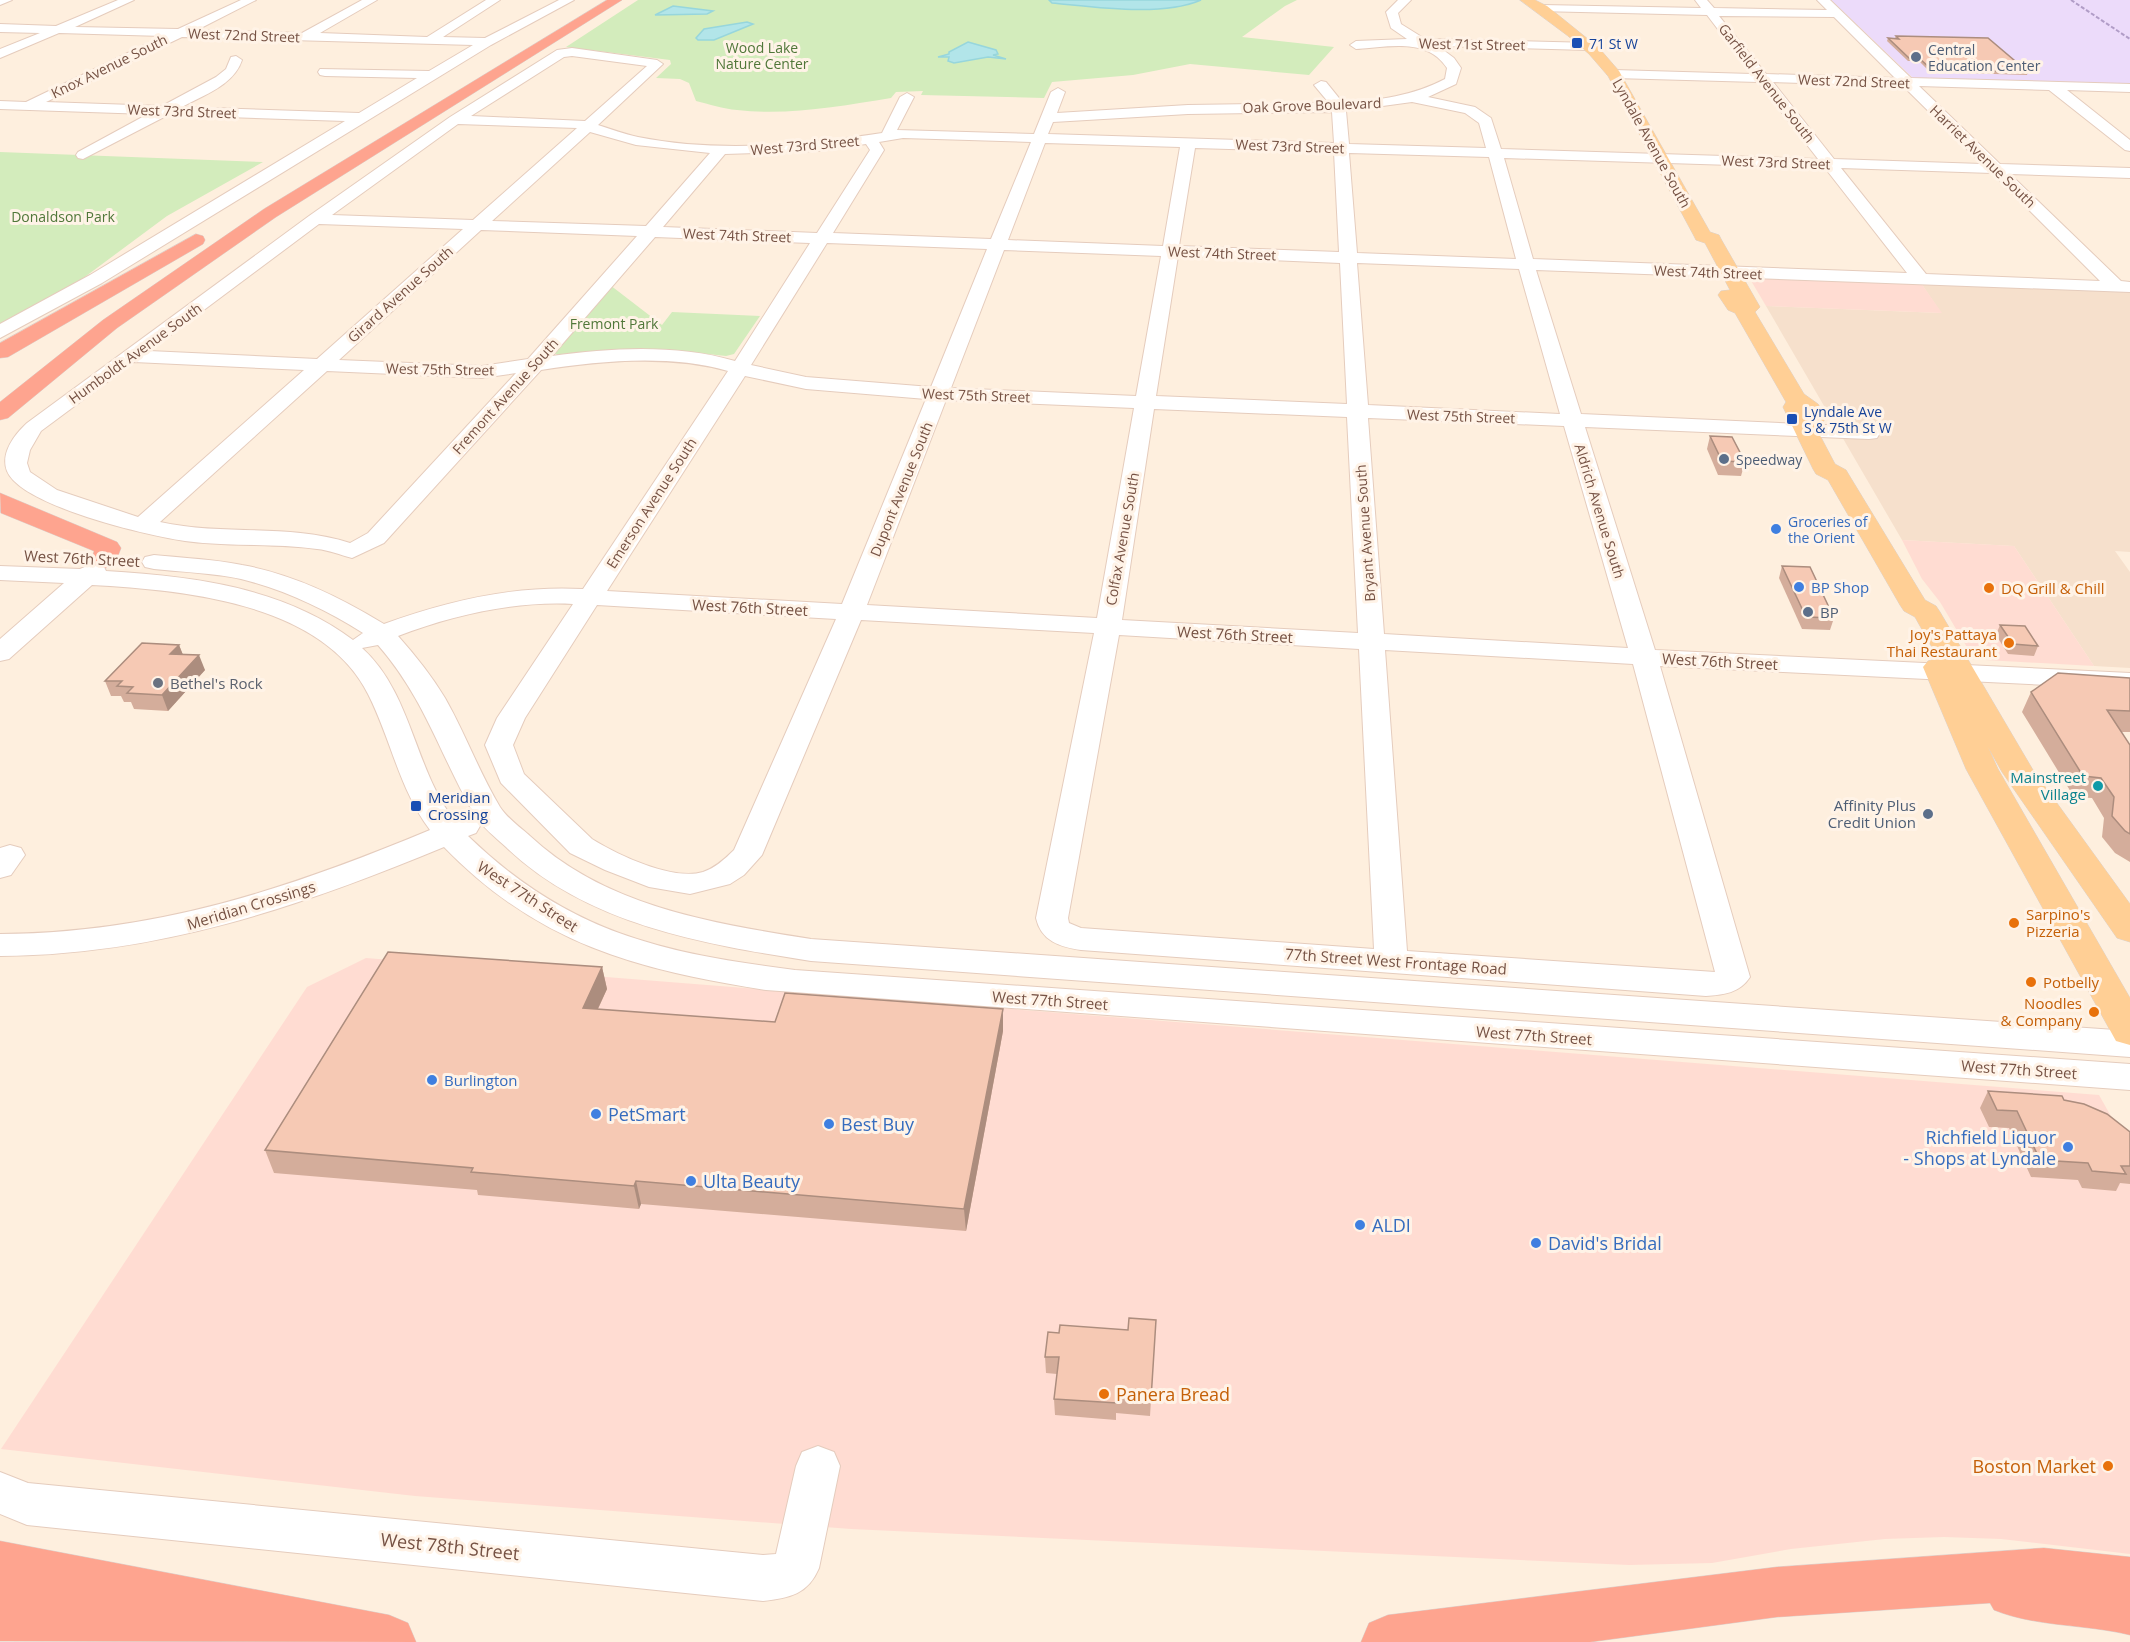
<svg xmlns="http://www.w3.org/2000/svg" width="2130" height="1642" font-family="'Open Sans',sans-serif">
  <rect width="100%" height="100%" fill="#feefde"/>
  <path fill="#f6e0cc" d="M1921 283 2130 291V552L2115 551 2130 572V668L2094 666 2014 546 1902 540 1766 306 1941 313Z"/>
  <g fill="#ffdcd2">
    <path d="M1752 277 1921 283 1942 313 1766 306 1750 279Z"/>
    <path d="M1902 540 2014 546 2094 666 1985 660 1971 654 1940 602 1922 579Z"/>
    <path d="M366 958 2099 1095 2130 1150V1554L2001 1539 1944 1537 1885 1539 1791 1549 1712 1563 1629 1565 851 1529 415 1496 1 1449 307 987Z"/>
  </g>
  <path fill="#ecdbfa" d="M1831 0H2130V84L1914 79Z"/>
  <g fill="#d3ecbc">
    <path d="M638 0H1297L1285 6 1242 37 1334 47 1309 75 1190 64 1133 75 1052 82 1044 98 921 95 923 91 896 92 891 98C841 106 788 116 737 110 723 109 709 104 696 101L689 83 680 79 656 78 671 64 670 60 566 47Z"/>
    <path d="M0 152 263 162 167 216 51 302 0 327Z"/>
    <path d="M610 285 662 325 672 312 760 316 734 354 726 356 680 351 558 355 551 352Z"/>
  </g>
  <g fill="#b2e5e9" stroke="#97d6dc" stroke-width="1.5">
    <path d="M1049 0H1201C1162 17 1095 7 1052 3Z"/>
    <path d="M673 6 713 11 707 14 655 15Z"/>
    <path d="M747 22 753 24 714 40H698L696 38 704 29Z"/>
    <path d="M968 42 996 50 998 54 993 55 1006 59 988 57 954 63 948 61 949 57H938L949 54V52Z"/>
  </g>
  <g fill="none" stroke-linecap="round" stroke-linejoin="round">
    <g stroke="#e5ccbd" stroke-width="2">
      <g id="minor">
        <path d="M0 0H12L0 5Z"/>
        <path d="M118 0H134L75 27 178 29 241 0H256L197 30 302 33 362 0H377L320 33 427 37 486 0H500L443 37 485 38 559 0H574L491 45 102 283 0 338V324L90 275 345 121 168 115 83 159 78 158 76 155 78 152 148 114 0 109V101L26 102 163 36 59 33 0 58V49L40 33 0 32V24L56 26ZM182 37 473 45 429 71 320 69 318 72 320 75 325 76 417 78 359 113 182 107C204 95 234 85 242 60L236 56 231 57 226 69 216 77 162 106 46 102Z"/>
        <path d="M1398 0H1411L1398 13 1401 24 1425 39 1592 43 1594 46 1592 49 1588 50 1438 46 1454 58 1461 68 1456 84 1428 97 1475 107 1491 118 1501 149 1818 159 1758 82 1614 78 1607 74 1614 70 1752 74 1707 15 1538 11 1536 9 1542 5 1701 8 1695 0H1707L1714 8 1827 10 1817 0H1830L1911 78 2130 84V92L2067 90 2130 140V151L2125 150 2049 90 1919 86 2000 164 2130 168V178L2010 174 2121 281 2130 282V292L1536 270 1581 414 1869 427 1877 428 1880 433 1877 438 1869 439 1585 427 1655 650 2130 673V689L1660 666 1750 977C1740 993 1723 995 1706 996L1081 950C1060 947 1041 941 1036 918L1094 633 861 620 762 855 744 875 730 884 690 894 649 887 605 870 570 853 501 783 485 745 497 718 573 604C514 601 453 615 398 636 415 655 431 675 445 698 465 733 479 772 500 807 507 818 520 827 530 836 606 907 712 923 811 939L2130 1031V1057L811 961C704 944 587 925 506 847 495 837 482 827 474 814 440 755 425 699 378 645L362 648C412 693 414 768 454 820L465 817 476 819 480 826 476 833 468 836C568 933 662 953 795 970L2130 1064V1090L766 990C637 970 538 944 444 847 299 907 159 955 0 956V934C156 933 288 889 430 830 399 789 391 739 368 694 322 602 182 590 92 585L9 659 0 661V639L64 583 0 580V566L80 569 94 563 103 565 106 571C191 576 283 587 353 640L363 633C325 609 285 590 241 579 213 573 182 572 154 569L145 567 142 562 145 557 154 555C183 558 213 559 242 565 293 574 340 597 384 624 447 601 515 585 583 589L728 371C668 354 601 361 541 370L384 543 352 558C340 555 329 550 317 549 273 543 229 547 185 541 149 536 21 506 7 471 0 453 15 434 27 423L309 216 450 117 557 50 572 48 657 60 663 64 598 125C611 129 624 134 638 137 718 153 802 145 882 133L900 97 907 93 914 97 897 130 1034 134 1051 92 1058 88 1065 92 1057 113 1188 105 1329 103 1314 85 1321 81 1326 82 1343 103C1379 100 1413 96 1445 79L1447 68C1427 37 1388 47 1356 49L1350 45 1356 41 1407 39 1391 28 1386 12ZM1719 16 1834 17 1895 78 1766 74ZM572 56 647 66 585 121 471 116 564 57ZM1773 82 1903 86 1982 164 1834 159ZM1412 102 1465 113 1479 123 1486 148 1349 144 1346 111ZM1332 112 1334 143 1048 134 1053 122 1188 114ZM458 124 577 128 473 220 332 215ZM590 132 636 145 710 153 646 226 492 221ZM903 138 1031 142 991 239 833 233 884 150 879 142ZM1045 143 1180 147 1163 246 1008 240ZM866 144 870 150 817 233 663 227 725 154 817 151ZM1195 148 1334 152 1339 252 1179 246ZM1349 153 1489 157 1516 259 1357 253ZM1504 158 1825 168 1907 273 1533 259ZM1841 168 1992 173 2100 281 1926 274ZM319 224 463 229 317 359 149 351ZM481 230 637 236 528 359 482 366 339 360ZM655 237 810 243 735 361C676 344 612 348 552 356ZM827 243 987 249 931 387 806 377 751 365ZM1004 250 1161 256 1136 396 951 388ZM1178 256 1340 263 1347 404 1156 396ZM1357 263 1519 269 1560 414 1368 405ZM134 362 304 370 138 517 57 490 30 472 27 463 30 450 41 431ZM327 371 482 378 516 373 368 533 350 543C289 523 222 536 160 522ZM745 376 806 389 926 399 842 604 607 591ZM946 400 1134 408 1097 618 867 605ZM1154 409 1347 417 1358 633 1122 620ZM1368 418 1564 426 1628 648 1384 634ZM597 605 836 619 734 850C725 859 715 868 703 872 672 881 618 855 592 839L524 774 513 745 525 718ZM1119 635 1359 649 1374 949 1081 928 1069 923 1068 918ZM1385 650 1633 664 1715 972 1407 951Z"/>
        <path d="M10 845 21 848 25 855 11 875 0 878V848Z"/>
        <path d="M818 1446 834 1452 840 1466 819 1568C808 1594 790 1598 763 1601L27 1525 0 1514V1472L28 1483 763 1555 776 1554 796 1466 802 1452Z"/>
      </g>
    </g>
    <g stroke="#dbd2ce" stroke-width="1">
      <path id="major" d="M1520 0H1535L1547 6 1599 48 1619 71 1710 232 1719 235 1721 239 1760 307 1755 312 1804 394 1818 404 1826 417 1823 422 1814 424 1835 464 1846 470 1849 475 1925 600 1936 606 1940 612 2033 770 2130 904V942L2117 938 2002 772 1988 747 1998 769 2130 998V1045L2116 1041 1966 769 1923 667 1928 661 1938 658 1915 617 1904 611 1900 605 1828 480 1816 474 1813 469 1783 407 1786 402 1735 313 1728 310 1718 295 1721 291 1730 290 1705 243 1696 240 1694 236 1608 76 1589 54 1568 36Z"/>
    </g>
    <g stroke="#dbd2ce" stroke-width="1">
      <g id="highway">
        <path d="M607 0H622L276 217 117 328 8 418 0 420V402L103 320 264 209Z"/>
        <path d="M196 234 203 236 205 240 203 244 8 357 0 358V343Z"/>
        <path d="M0 493 117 542 121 548 114 566 105 568 96 566 92 560 94 551 1 513Z"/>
        <path d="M0 1541 389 1615 408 1623 416 1642 0 1641Z"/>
        <path d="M2044 1548 2130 1557V1635C2085 1624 2036 1627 1994 1610L1990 1603 1777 1617 1590 1642H1361L1369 1623 1388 1615 1777 1567Z"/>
      </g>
    </g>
    <use href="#minor" fill="#fff" fill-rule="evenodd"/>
    <use href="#major" fill="#ffcf95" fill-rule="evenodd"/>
    <use href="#highway" fill="#fea48f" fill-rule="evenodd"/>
    <path stroke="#b19dc7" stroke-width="2" stroke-dasharray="4 2" stroke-linecap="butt" d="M2071 0 2130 39"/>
  </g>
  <g fill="#d4ad9b">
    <path d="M1896 36 2028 72 2027 75 1930 72 1919 61H1908L1887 41 1888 38H1895Z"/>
    <path d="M1710 436 1745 462 1741 476 1718 475 1707 449Z"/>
    <path d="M1782 566 1834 618 1830 630 1802 629 1779 578Z"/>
    <path d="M2000 625 2038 646 2034 656 2008 654 1996 635Z"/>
    <path d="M179 645 183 655 205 670 168 711 134 709 131 702H124L121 696H111L105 681Z"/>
    <path d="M2130 678V732H2121L2130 745V862L2115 853 2102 837 2104 818 2092 798 2074 797 2022 712 2031 692Z"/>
    <path d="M602 967 607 989 598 1009 775 1022 1003 1031 966 1231 641 1204 639 1209 478 1195 477 1190 274 1173 265 1150Z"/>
    <path d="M1988 1091 2064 1100 2130 1132V1184L2120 1183 2116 1191 2082 1188 2078 1180 2031 1177 2009 1128 1989 1127 1980 1108Z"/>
    <path d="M1156 1320 1150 1416 1116 1413V1420L1055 1415 1054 1399 1057 1374 1046 1373 1045 1357 1059 1333 1128 1330Z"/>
  </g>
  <g fill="#ac8d7e">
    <path d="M179 645 185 660 170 654Z"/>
    <path d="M199 655 205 670 168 711 162 695Z"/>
    <path d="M602 967 607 989 588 1030 583 1008Z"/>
    <path d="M1003 1009V1031L966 1231 964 1209Z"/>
    <path d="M636 1181 641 1204 639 1209 634 1186Z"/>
  </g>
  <g fill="#f6c9b4" stroke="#ac8d7e" stroke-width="1.5">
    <path d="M1896 36 1988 38 2028 72 1931 69 1919 58H1909L1888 38 1899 39Z"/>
    <path d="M1710 436 1732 437 1745 462 1722 461Z"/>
    <path d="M1782 566 1810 567 1834 618 1806 617Z"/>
    <path d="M2000 625 2025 626 2038 646 2013 644Z"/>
    <path d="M142 643 179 645 170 654 199 655 162 695 127 693 133 687 117 686 122 681H105Z"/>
    <path d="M2058 673 2130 678V711L2107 710 2130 745V834L2125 831 2112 816 2114 797 2101 778 2083 776 2031 692Z"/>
    <path d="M388 952 602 967 583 1008 775 1022 785 993 1003 1009 964 1209 636 1181 634 1186 471 1172 473 1168 265 1150Z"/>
    <path d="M1988 1091 2062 1096 2064 1100 2084 1104 2107 1114 2130 1132V1166H2121L2126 1174 2092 1171 2088 1163 2040 1160 2017 1111 1997 1110Z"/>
    <path d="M1129 1318 1156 1320 1151 1399 1117 1397V1403L1054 1399 1059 1357H1045L1048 1332 1059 1333 1060 1325 1128 1330Z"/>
  </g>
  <g fill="#1a4fb4" stroke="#fff3e7" stroke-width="2">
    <rect x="1571" y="37" width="12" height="12" rx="3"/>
    <rect x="1786" y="413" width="12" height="12" rx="3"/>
    <rect x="410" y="800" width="12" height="12" rx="3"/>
  </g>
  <g fill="#5c6f8a" stroke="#fff3e7" stroke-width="2">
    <circle cx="1916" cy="57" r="6"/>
    <circle cx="1724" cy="459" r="6"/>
    <circle cx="1808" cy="612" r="6"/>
    <circle cx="1928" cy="814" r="6"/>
  </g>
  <g fill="#3f7fe0" stroke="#fff3e7" stroke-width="2">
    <circle cx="1776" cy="529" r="6"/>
    <circle cx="1799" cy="587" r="6"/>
    <circle cx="432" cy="1080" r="6"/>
    <circle cx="596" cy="1114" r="6"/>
    <circle cx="829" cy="1124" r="6"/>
    <circle cx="2068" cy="1147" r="6"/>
    <circle cx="691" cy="1181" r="6"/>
    <circle cx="1360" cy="1225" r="6"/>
    <circle cx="1536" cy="1243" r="6"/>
  </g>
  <g fill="#e8710a" stroke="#fff3e7" stroke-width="2">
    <circle cx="1989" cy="588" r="6"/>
    <circle cx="2009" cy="643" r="6"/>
    <circle cx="2014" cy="923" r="6"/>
    <circle cx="2031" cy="982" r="6"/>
    <circle cx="2094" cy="1012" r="6"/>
    <circle cx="1104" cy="1394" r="6"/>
    <circle cx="2108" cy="1466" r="6"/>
  </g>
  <circle fill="#6b7280" stroke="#fff3e7" stroke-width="2" cx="158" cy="683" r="6"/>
  <circle fill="#0f9aa8" stroke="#fff3e7" stroke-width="2" cx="2098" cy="786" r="6"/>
  <g text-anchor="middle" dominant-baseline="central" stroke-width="6" stroke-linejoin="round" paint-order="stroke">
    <g font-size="14" fill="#765244" stroke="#fff3e7">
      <text transform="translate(244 35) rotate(2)">West 72nd Street</text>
      <text transform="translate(1472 44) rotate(1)">West 71st Street</text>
      <text transform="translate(109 66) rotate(-26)">Knox Avenue South</text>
      <text transform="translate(1854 81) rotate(2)">West 72nd Street</text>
      <text transform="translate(1767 83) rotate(52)">Garfield Avenue South</text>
      <text transform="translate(1312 105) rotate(-2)">Oak Grove Boulevard</text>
      <text transform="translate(182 111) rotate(2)">West 73rd Street</text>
      <text transform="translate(1652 143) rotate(61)">Lyndale Avenue South</text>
      <text transform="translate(805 145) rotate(-5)">West 73rd Street</text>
      <text transform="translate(1290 146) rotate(2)">West 73rd Street</text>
      <text transform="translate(1983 156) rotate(44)">Harriet Avenue South</text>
      <text transform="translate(1776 162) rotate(2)">West 73rd Street</text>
      <text transform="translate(737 235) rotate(2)">West 74th Street</text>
      <text transform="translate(1222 253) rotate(2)">West 74th Street</text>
      <text transform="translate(1708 272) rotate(2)">West 74th Street</text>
      <text transform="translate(400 294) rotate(-42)">Girard Avenue South</text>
      <text transform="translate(135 353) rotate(-36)">Humboldt Avenue South</text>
      <text transform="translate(440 369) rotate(1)">West 75th Street</text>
      <text transform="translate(976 395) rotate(2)">West 75th Street</text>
      <text transform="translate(505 396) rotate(-48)">Fremont Avenue South</text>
      <text transform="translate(1461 416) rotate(2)">West 75th Street</text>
      <text transform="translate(901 489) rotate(-68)">Dupont Avenue South</text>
      <text transform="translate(651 503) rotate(-57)">Emerson Avenue South</text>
      <text transform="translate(1600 511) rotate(73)">Aldrich Avenue South</text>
      <text transform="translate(1365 533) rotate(-94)">Bryant Avenue South</text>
      <text transform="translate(1122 539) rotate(-80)">Colfax Avenue South</text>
    </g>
    <g font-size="14" fill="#164399" stroke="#fff3e7" text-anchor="start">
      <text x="1589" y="43">71 St W</text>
      <text x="1804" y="411">Lyndale Ave<tspan x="1804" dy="16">S &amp; 75th St W</tspan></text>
    </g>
    <g font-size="14" fill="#507739" stroke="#fff3e7">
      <text x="762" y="47">Wood Lake<tspan x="762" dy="16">Nature Center</tspan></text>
      <text x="63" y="216">Donaldson Park</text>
      <text x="614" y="323">Fremont Park</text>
    </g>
    <g font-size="14" fill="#4e5e75" stroke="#fff3e7" text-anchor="start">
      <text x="1928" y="49">Central<tspan x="1928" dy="16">Education Center</tspan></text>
      <text x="1736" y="459">Speedway</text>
    </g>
    <g font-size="14" fill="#366cbe" stroke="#fff3e7" text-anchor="start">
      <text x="1788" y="521">Groceries of<tspan x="1788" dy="16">the Orient</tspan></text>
    </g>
    <g font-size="15" fill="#765244" stroke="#fff3e7">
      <text transform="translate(82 558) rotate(3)">West 76th Street</text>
      <text transform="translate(750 607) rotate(3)">West 76th Street</text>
      <text transform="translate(1235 634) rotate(3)">West 76th Street</text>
      <text transform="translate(1720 661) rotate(3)">West 76th Street</text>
      <text transform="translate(528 896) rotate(33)">West 77th Street</text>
      <text transform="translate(251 905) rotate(-17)">Meridian Crossings</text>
      <text transform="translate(1396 961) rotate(4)">77th Street West Frontage Road</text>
      <text transform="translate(1050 1000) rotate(4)">West 77th Street</text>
      <text transform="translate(1534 1035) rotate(4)">West 77th Street</text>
      <text transform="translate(2019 1069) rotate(4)">West 77th Street</text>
    </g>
    <g font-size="15" fill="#366cbe" stroke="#fff3e7" text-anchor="start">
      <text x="1811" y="587">BP Shop</text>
      <text x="444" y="1080">Burlington</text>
    </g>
    <g font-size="15" fill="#c56008" stroke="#fff3e7" text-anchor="start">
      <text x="2001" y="588">DQ Grill &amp; Chill</text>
      <text x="1997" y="634" text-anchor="end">Joy's Pattaya<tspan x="1997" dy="17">Thai Restaurant</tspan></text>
      <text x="2026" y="914">Sarpino's<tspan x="2026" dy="17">Pizzeria</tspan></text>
      <text x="2043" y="982">Potbelly</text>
      <text x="2082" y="1003" text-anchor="end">Noodles<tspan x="2082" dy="17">&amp; Company</tspan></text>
    </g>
    <g font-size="15" fill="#4e5e75" stroke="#fff3e7" text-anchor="start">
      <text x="1820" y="612">BP</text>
      <text x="1916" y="805" text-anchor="end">Affinity Plus<tspan x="1916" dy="17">Credit Union</tspan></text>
    </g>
    <g font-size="15" fill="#5b616d" stroke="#fff3e7" text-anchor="start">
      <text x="170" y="683">Bethel's Rock</text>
    </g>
    <g font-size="15" fill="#0d838f" stroke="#fff3e7" text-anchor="end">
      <text x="2086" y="777">Mainstreet<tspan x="2086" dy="17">Village</tspan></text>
    </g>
    <g font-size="15" fill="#164399" stroke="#fff3e7" text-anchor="start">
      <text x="428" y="797">Meridian<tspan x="428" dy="17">Crossing</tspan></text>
    </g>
    <g font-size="18" fill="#366cbe" stroke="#fff3e7" text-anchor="start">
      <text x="608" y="1114">PetSmart</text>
      <text x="841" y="1124">Best Buy</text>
      <text x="2056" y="1137" text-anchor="end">Richfield Liquor<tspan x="2056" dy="21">- Shops at Lyndale</tspan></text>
      <text x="703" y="1181">Ulta Beauty</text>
      <text x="1372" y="1225">ALDI</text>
      <text x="1548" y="1243">David's Bridal</text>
    </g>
    <g font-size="18" fill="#c56008" stroke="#fff3e7" text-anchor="start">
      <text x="1116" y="1394">Panera Bread</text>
      <text x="2096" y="1466" text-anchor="end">Boston Market</text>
    </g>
    <g font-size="18" fill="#765244" stroke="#fff3e7">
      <text transform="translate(450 1546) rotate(6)">West 78th Street</text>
    </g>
  </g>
</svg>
